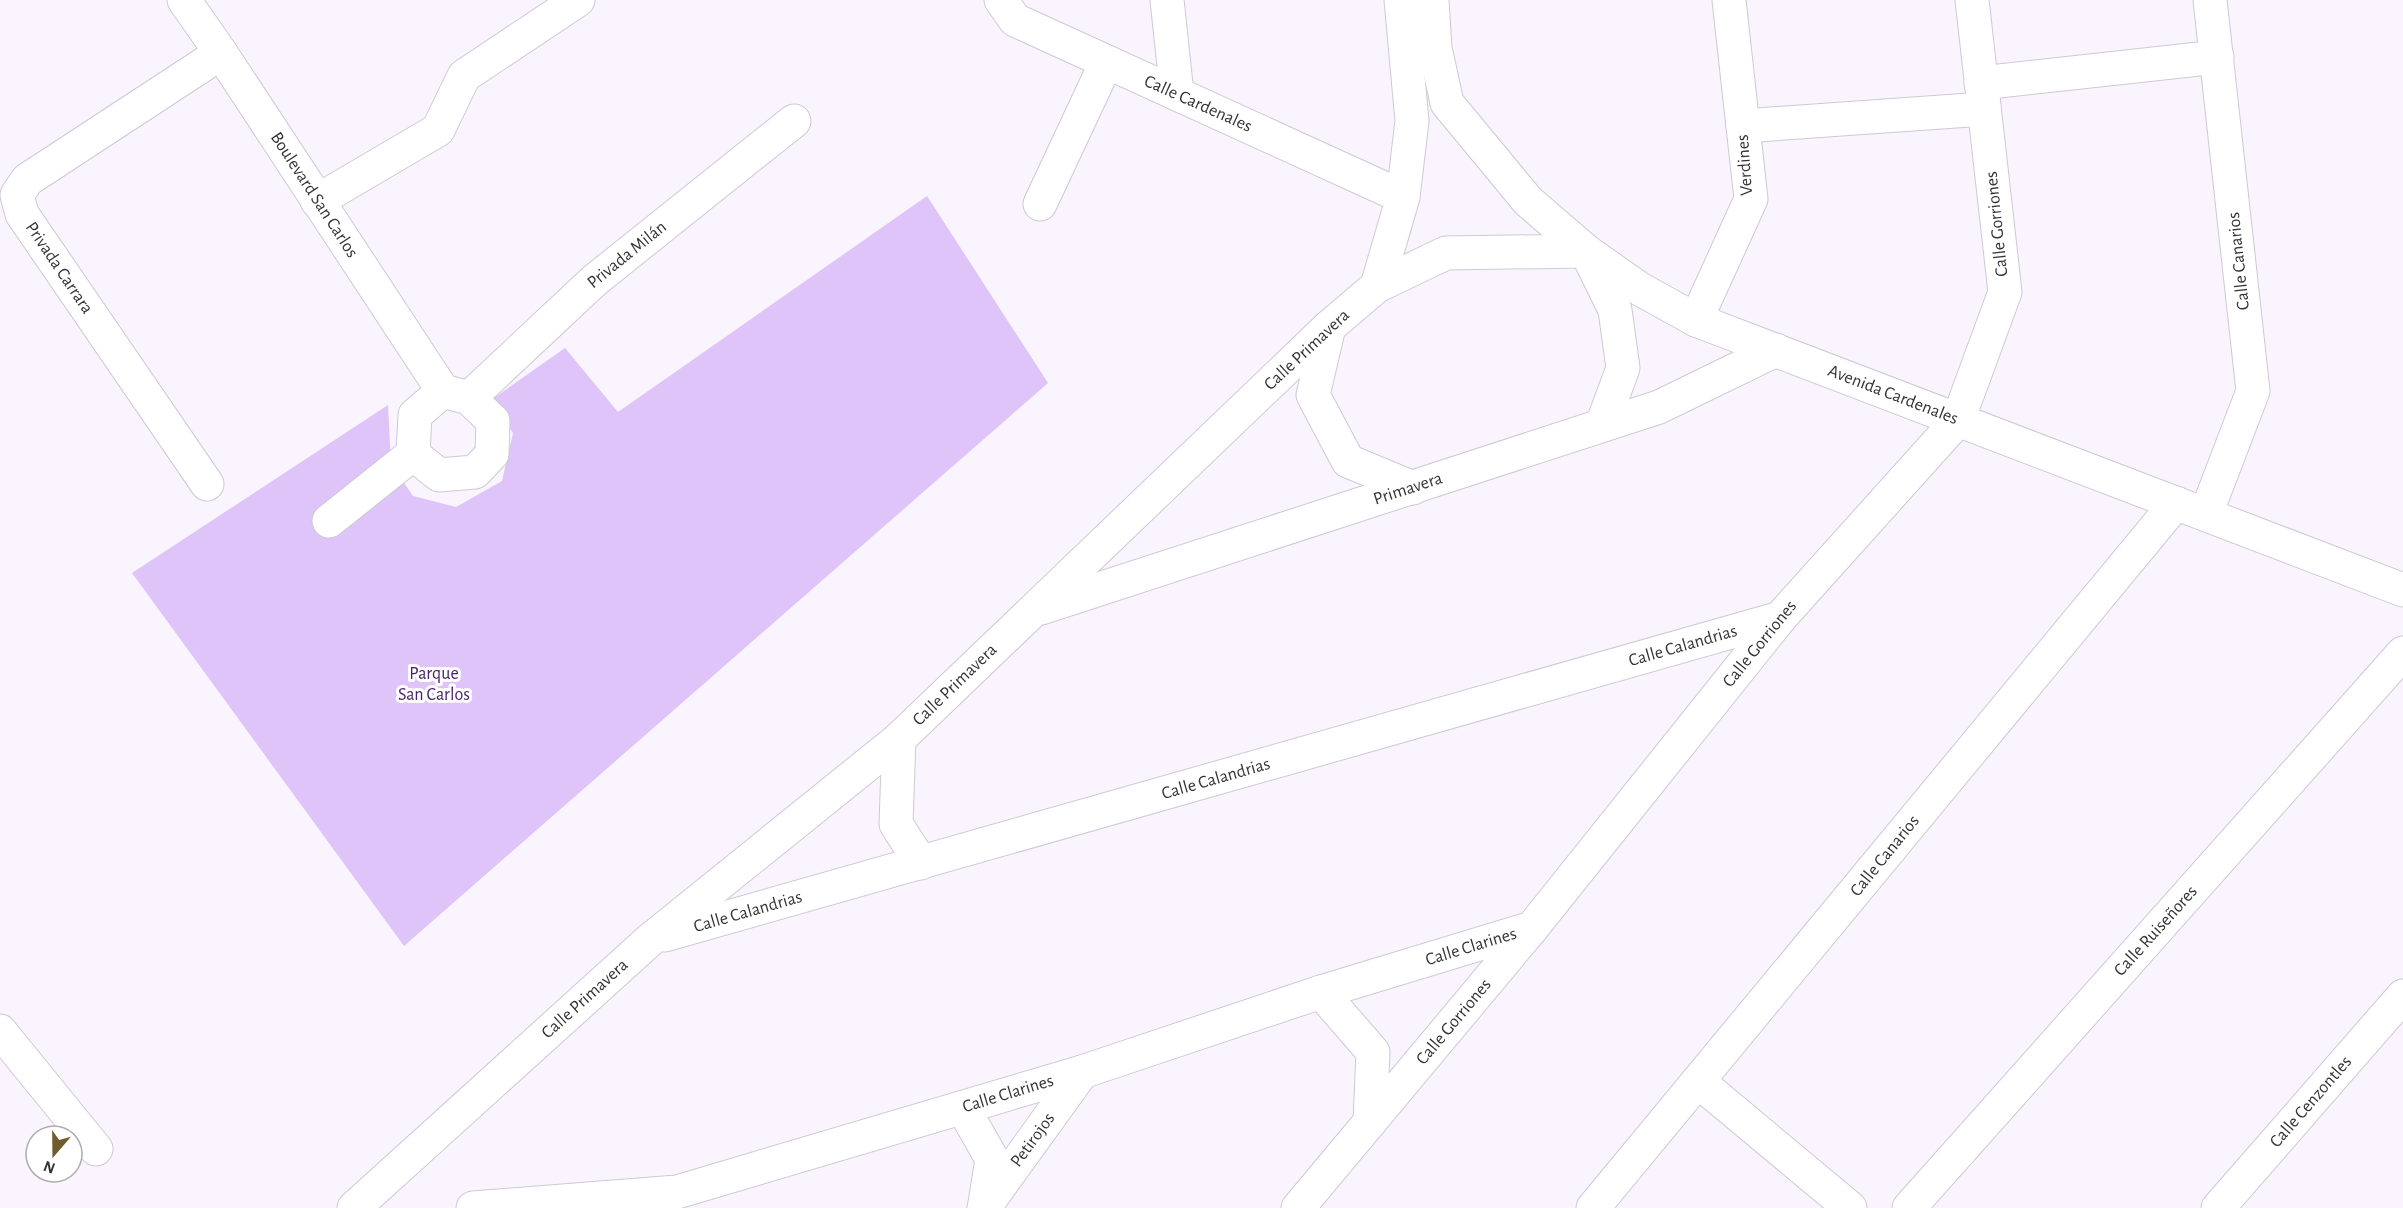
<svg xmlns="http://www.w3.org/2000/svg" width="2403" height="1208" font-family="'Alegreya Sans',sans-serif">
  <rect width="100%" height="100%" fill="#f9f4fe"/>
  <path fill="#dec4f8" d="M927 196 1048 383 404 946 132 573 388 405 391 464 413 496 456 507 502 481 513 433 491 400 565 348 618 412Z"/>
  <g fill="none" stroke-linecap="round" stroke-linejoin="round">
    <g stroke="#cec9d3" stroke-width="35">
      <g id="minor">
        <path d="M184 0 221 53 443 391 469 398 493 421 492 454 475 472 439 475 413 454 415 415 443 391"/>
        <path d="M1001 0 1015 20 1403 197"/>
        <path d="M1167 0 1177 94"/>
        <path d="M1432 0 1435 48 1447 103 1528 201 1586 251 1640 289 1696 320 2403 590"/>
        <path d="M1981 83 2217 57"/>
        <path d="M1743 126 1984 109"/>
        <path d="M317 201 438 130 464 76 578 0"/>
        <path d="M1040 204 1106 63"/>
        <path d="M1588 255 1615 310 1623 368 1602 425"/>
        <path d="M1377 286 1403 197 1412 121 1401 0"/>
        <path d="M1696 320 1751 199 1729 0"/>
        <path d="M1329 327 1313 395 1348 461 1413 488"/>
        <path d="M469 398 595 280 794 121"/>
        <path d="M207 484 22 214 17 195 27 180 221 53"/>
        <path d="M2206 514 2253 391 2210 0"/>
        <path d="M329 521 413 454"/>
        <path d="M1041 608 1659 407 1776 350"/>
        <path d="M899 739 896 824 921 863"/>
        <path d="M665 935 1780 618"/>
        <path d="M1321 992 1373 1052 1370 1122"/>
        <path d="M0 1031 96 1149"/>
        <path d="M1699 1082 1850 1208"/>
        <path d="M963 1108 992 1159 985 1203"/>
        <path d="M354 1208 651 939 899 739 1329 327 1377 286 1446 253 1586 251"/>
        <path d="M473 1208 677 1192 1082 1072 1321 992 1532 928"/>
        <path d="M984 1208 1082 1072"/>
        <path d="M1298 1208 1532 928 1780 618 1958 420 2005 292 1972 0"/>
        <path d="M1593 1208 2176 503"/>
        <path d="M1909 1208 2403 653"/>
        <path d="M2218 1208 2403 996"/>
      </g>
    </g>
    <use href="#minor" stroke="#fff" stroke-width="33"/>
  </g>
  <g text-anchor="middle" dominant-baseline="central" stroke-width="6" stroke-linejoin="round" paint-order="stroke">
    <g font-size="18" fill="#343236" stroke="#fff">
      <text transform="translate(1198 104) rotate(24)">Calle Cardenales</text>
      <text transform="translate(1745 165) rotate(-94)">Verdines</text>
      <text transform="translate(314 195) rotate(57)">Boulevard San Carlos</text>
      <text transform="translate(1997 224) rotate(-96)">Calle Gorriones</text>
      <text transform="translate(627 255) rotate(-39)">Privada Milán</text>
      <text transform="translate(2239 261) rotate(-96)">Calle Canarios</text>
      <text transform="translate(59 268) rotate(56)">Privada Carrara</text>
      <text transform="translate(1307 350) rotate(-43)">Calle Primavera</text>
      <text transform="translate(1893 395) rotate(21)">Avenida Cardenales</text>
      <text transform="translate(1408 489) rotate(-18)">Primavera</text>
      <text transform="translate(1760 644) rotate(-51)">Calle Gorriones</text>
      <text transform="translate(1683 646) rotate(-16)">Calle Calandrias</text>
      <text transform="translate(955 685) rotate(-44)">Calle Primavera</text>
      <text transform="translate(1216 779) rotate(-16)">Calle Calandrias</text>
      <text transform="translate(1885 856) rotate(-51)">Calle Canarios</text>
      <text transform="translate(748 912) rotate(-16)">Calle Calandrias</text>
      <text transform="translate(2156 931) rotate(-48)">Calle Ruiseñores</text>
      <text transform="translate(1471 947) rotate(-17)">Calle Clarines</text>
      <text transform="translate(585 999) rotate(-42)">Calle Primavera</text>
      <text transform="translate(1454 1022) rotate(-50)">Calle Gorriones</text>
      <text transform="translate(1008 1094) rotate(-17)">Calle Clarines</text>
      <text transform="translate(2311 1102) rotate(-49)">Calle Cenzontles</text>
      <text transform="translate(1033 1140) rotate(-54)">Petirojos</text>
    </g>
    <g font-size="18" fill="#4b226b" stroke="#fff">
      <text x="434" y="674">Parque<tspan x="434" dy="21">San Carlos</tspan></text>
    </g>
  </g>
  <g transform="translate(54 1154) rotate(200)"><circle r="28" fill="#ffffff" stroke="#aeadaf" stroke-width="1.5"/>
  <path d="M0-4.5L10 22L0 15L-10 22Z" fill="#705d2b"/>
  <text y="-9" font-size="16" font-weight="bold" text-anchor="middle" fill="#343236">N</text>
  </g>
</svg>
